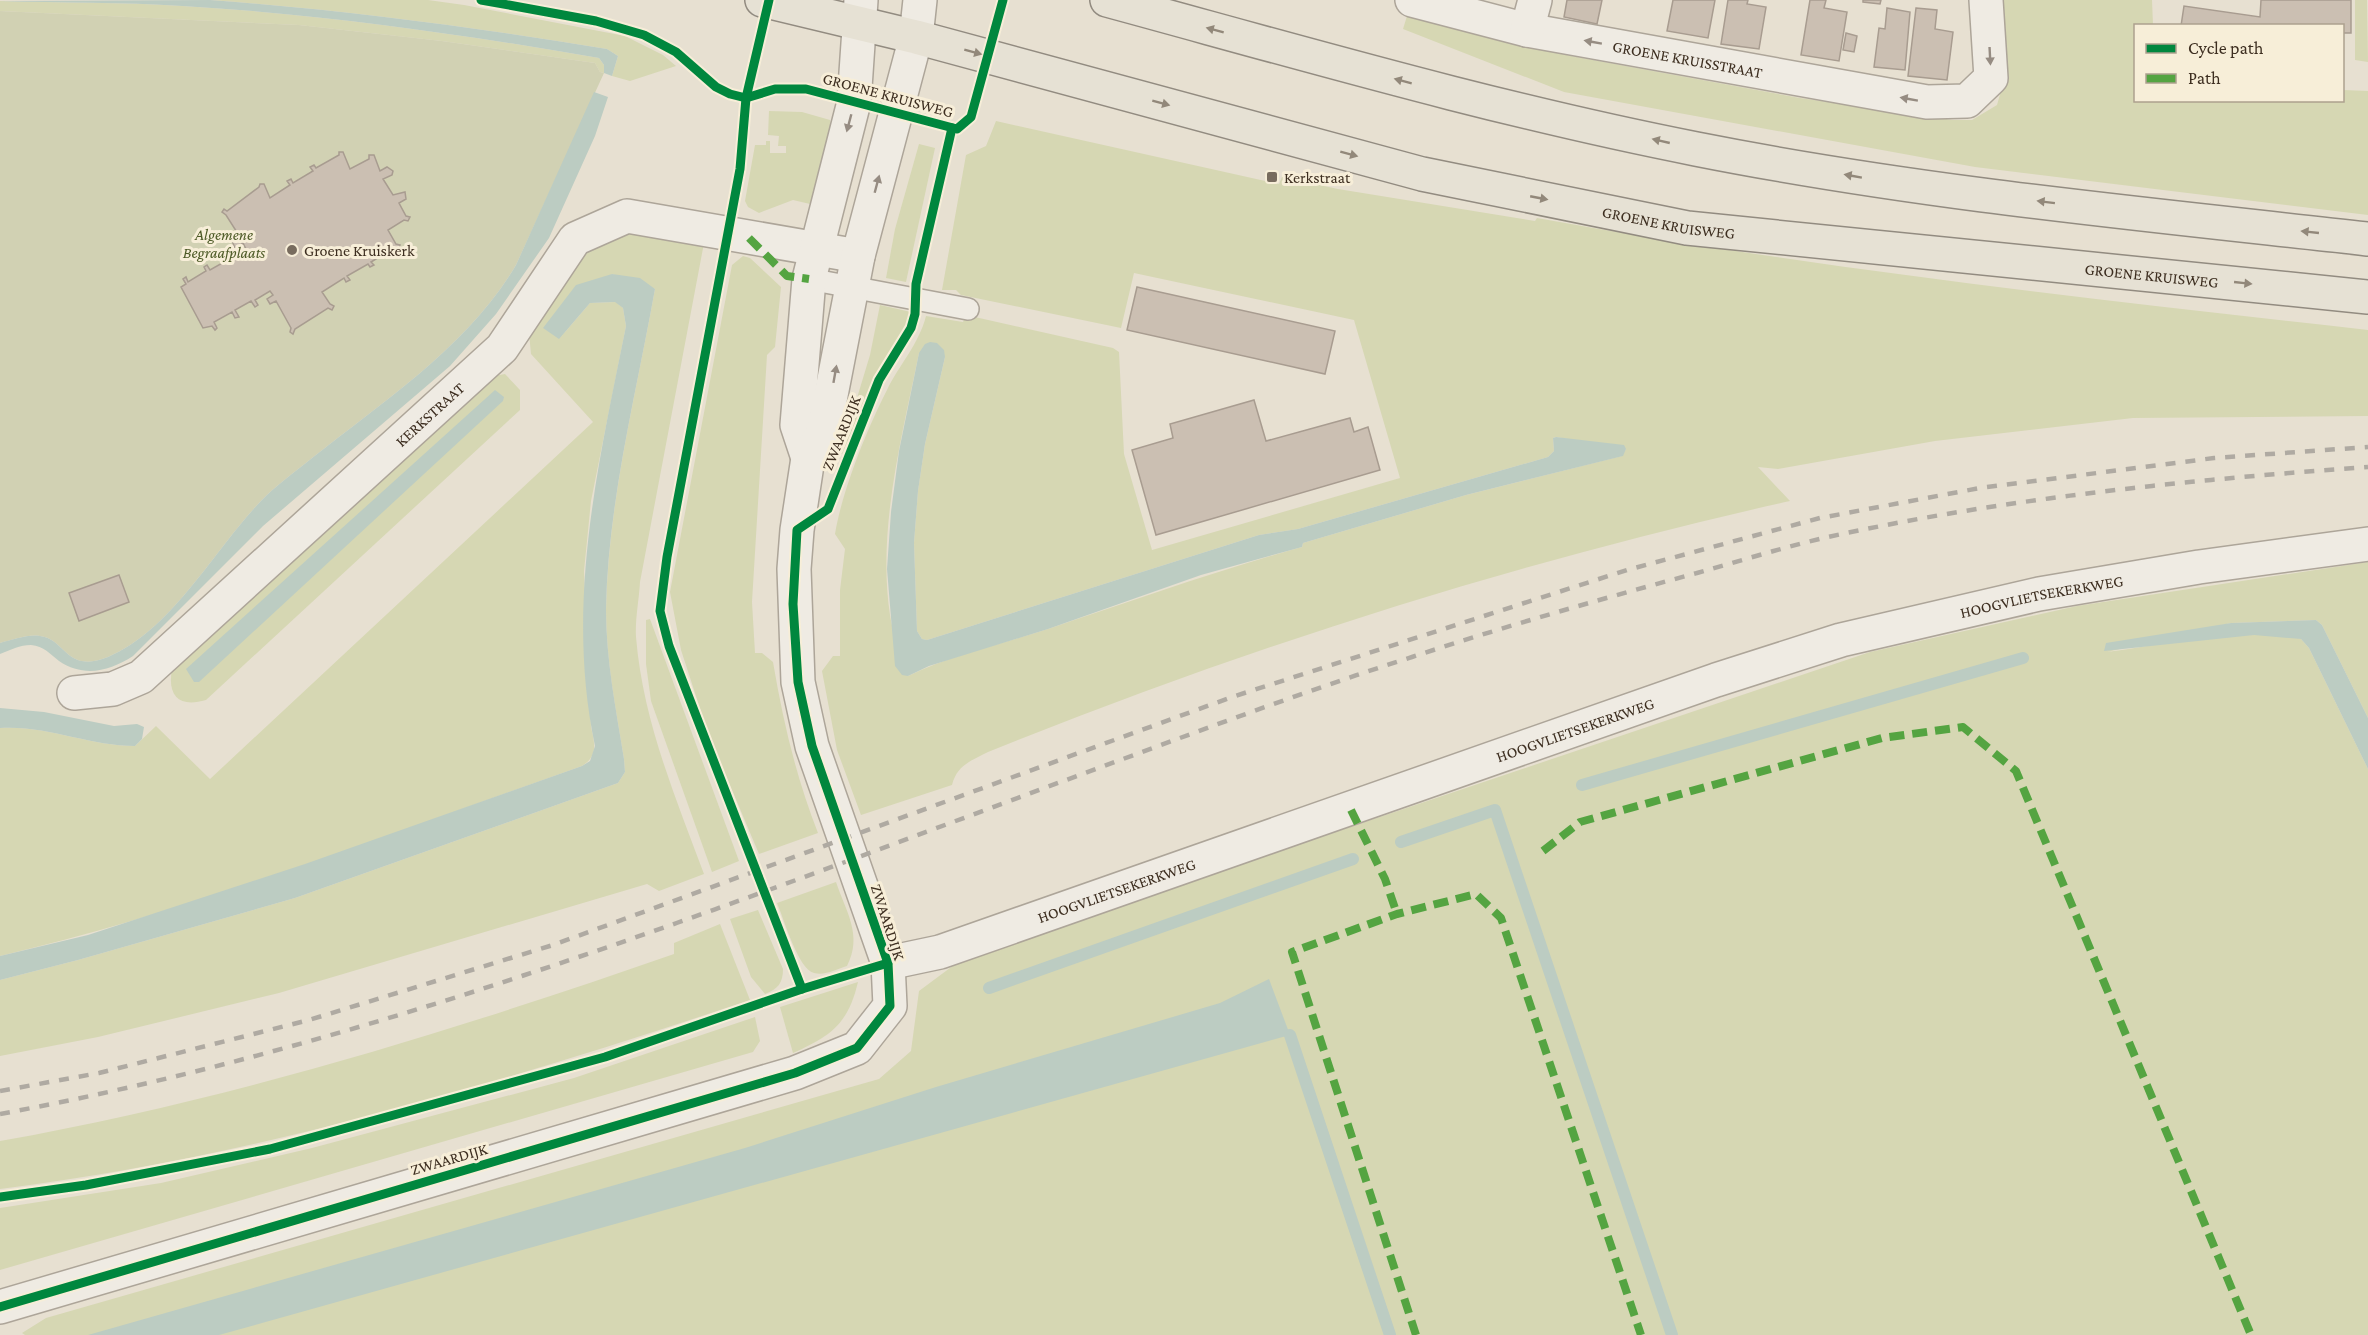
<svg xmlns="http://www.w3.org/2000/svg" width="2368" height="1335" font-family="'Crimson Pro',serif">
  <rect width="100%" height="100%" fill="#e7e0d1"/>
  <g fill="#d6d7b3" fill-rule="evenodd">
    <path d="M210 0H428L464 5 625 36 663 55 676 66 630 81 612 76 618 56 607 49C473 27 345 10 210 0Z"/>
    <path d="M2000 0H2152L2153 25 2136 26V100H2342L2343 90 2368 91V215L1975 167 1564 92 1403 29 1407 16 1571 56 1800 98 1953 120H1972L1997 105 2003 84Z"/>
    <path d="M2355 0H2367L2368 62 2355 60Z"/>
    <path d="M0 1C61 3 122 2 182 6 322 14 461 34 599 58L604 65V73L600 72 595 63 442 41 299 25 0 11Z"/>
    <path d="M769 111 802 112 830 120 831 127 810 204 793 200 759 213 748 207 745 201 755 145H766V141H770V153H786V146H778L779 136 768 135Z"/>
    <path d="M996 121 1279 184 1282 177 1338 189 1535 221 1537 218C1812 268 2090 299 2368 330V416L2133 418 1935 441 1778 469 1758 467 1790 501C1517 562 1248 647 988 752 971 761 957 765 952 785L861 815 837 750 822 671 833 656H840V590L845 549 835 534C842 491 867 429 887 390 899 365 919 344 926 316L963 322 966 315 1113 348 1119 352 1124 454 1152 550 1400 478 1354 320 1134 273 1121 328 961 295 956 290H942L966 155 986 146ZM919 353 945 357 925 444 918 491 914 543 917 631 922 639 927 640 1259 535 1298 529 1548 457 1554 451 1553 438 1556 437 1626 449 1622 456 1466 495 1303 543 1302 547C1216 571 1135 600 1051 628 1003 644 953 654 908 676 902 656 893 635 890 615 877 529 902 437 919 353Z"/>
    <path d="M919 144 935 148 906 282 886 278 895 229Z"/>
    <path d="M625 231 704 243 640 582C639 600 635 619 636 637 643 721 675 796 704 874L659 891 647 884 279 993 98 1037 0 1056V980L78 960 295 898 618 783 625 772 624 759C616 710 606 660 606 610 608 502 636 395 655 289L612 274 559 339 590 303 616 302 623 308 626 326 591 501 584 571 591 727C595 744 598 756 582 766 390 834 198 909 0 956V728C47 725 89 746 135 746L156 726 210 779 593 422 531 354 529 333 587 248Z"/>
    <path d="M743 256 750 258 781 287 775 347 767 355 752 602 755 653H762L773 662C783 721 796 777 818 833L759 854 708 733 681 650 670 592 732 265Z"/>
    <path d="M880 305 911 312 907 326 871 386 842 454H840L870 355Z"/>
    <path d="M505 374 520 390V410L206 700C179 708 167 696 172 669L494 376Z"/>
    <path d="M2368 562V718L2322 625 2316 620 2231 623 2107 652C2155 646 2257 625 2301 639L2309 648 2368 769V1335H25L22 1333 46 1318 879 1079 911 1051 919 991 958 962 1234 866 1870 652 2077 606Z"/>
    <path d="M650 619 739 861 712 872 651 701 646 664V620Z"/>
    <path d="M836 882C846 912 863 935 847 966 837 969 825 976 814 973 798 969 784 919 777 903Z"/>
    <path d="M758 910 783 969C783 983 778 989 765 994L751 977 730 919Z"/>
    <path d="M720 924 750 1000C509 1081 253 1158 0 1189V1141C230 1100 453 1031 674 954V943Z"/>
    <path d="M858 982C848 1024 831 1036 793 1053L780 1007Z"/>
    <path d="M755 1017 760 1041 753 1052 0 1270V1208L161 1183 312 1148 574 1078Z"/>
  </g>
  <path fill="#d1d1b3" d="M0 11 299 25 442 41 595 63 600 72 604 73 516 265C468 346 385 400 312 458 295 472 275 486 260 502 213 551 173 629 108 657 66 674 66 639 40 636 28 634 12 640 0 643Z"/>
  <g fill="#bcccc2">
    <path d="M210 0C345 10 473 27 607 49L618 56 612 76 604 73V65L599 58C461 34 322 14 182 6 122 2 61 3 0 1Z"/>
    <path d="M594 92 608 97 595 136 549 238 496 314 450 366 263 526 133 656C110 671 84 678 59 661 50 654 44 646 31 645 20 645 10 650 0 654V643C11 640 29 634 40 636 66 639 66 674 108 657 173 629 213 551 260 502 275 486 295 472 312 458 385 400 468 346 516 265Z"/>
    <path d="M612 274 640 278 655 289C636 395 608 502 606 609 606 660 616 709 624 759L625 772 618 783 295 898 78 960 0 980V956L88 935 305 864 582 766 590 761 595 746C565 604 598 465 626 326L623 308 615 302 590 303 559 339 543 328 576 285Z"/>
    <path d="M930 342 937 343 944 350 945 357 925 444 918 491 914 543 917 631 922 639 927 640 1259 535 1298 529 1548 457 1554 451 1553 438 1556 437 1624 445 1626 449 1623 456 1466 495 1303 543 1302 547 1201 575 1048 629 929 666 908 676 902 675 895 666 887 569 891 512 899 451 919 353 925 344Z"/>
    <path d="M495 390 504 397 503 401 199 682H194L186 669Z"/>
    <path d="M2316 620 2322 625 2368 718V769L2309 648 2301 639 2254 635 2104 651 2106 643 2231 623Z"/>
    <path d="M0 708 44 712 114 726 137 724 144 727 142 739 135 746C89 746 47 725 0 728Z"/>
    <path d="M1269 979 1290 1035 219 1335H88L745 1148 936 1087 1220 1003Z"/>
  </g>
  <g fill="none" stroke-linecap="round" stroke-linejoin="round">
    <g stroke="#bcccc2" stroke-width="12">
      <path d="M1582 785 2023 658"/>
      <path d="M1401 842 1495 810 1672 1335"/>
      <path d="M989 988 1353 859"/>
      <path d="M1290 1035 1390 1335"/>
    </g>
  </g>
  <g fill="#cbbfb2" stroke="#a89c90" stroke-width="1.5">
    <path d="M1567 0H1602L1597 24 1564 17Z"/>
    <path d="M1673 0H1715L1708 38 1667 31Z"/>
    <path d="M1728 0H1748L1747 4 1766 7 1759 49 1721 44Z"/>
    <path d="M1810 0H1826L1824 8 1847 12 1839 61 1801 55Z"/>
    <path d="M1863 0H1881L1880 4 1863 2Z"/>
    <path d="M2261 0H2351V33H2342V26H2181L2184 6 2260 17Z"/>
    <path d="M1887 8 1910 12 1905 70 1874 67 1879 28 1885 29Z"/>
    <path d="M1916 8 1937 10 1935 29 1953 32 1947 80 1908 76Z"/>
    <path d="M1846 33 1857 36 1854 52 1843 50Z"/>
    <path d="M339 152H343L350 169 369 159V155H374L380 171 387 167 393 171 392 175 383 179 393 195 405 192 406 199 399 203 406 216 410 217 408 221 404 220 388 230 396 244 400 245 398 249 394 248 371 262 374 265 370 267 368 264 347 276 350 280 346 282 344 278 322 292 330 304 334 306 332 310 328 308 295 329 293 334 290 332 291 328 276 301 270 304 267 299 273 295 270 291 255 300 258 305 255 307 251 301 235 310 239 317 235 318 232 312 214 322 217 328 215 330 212 326 203 328 181 287 186 284 183 279 186 277 188 282 206 271 204 267 207 265 210 270 226 261 223 256 227 253 230 258 246 249 243 243 235 248 232 241 240 237 226 215 222 212 224 209 227 211 259 187 260 184H264L270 198 290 185 287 181 291 179 293 183 313 171 310 167 314 165 316 168 339 155Z"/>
    <path d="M1137 287 1335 331 1325 374 1127 330Z"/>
    <path d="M1254 400 1266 441 1350 418 1354 432 1368 427 1380 470 1156 535 1132 450 1173 438 1170 424Z"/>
    <path d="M119 575 129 602 79 621 69 593Z"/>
  </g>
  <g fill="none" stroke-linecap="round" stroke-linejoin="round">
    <g stroke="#ada599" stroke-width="24">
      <path id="service" d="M809 279 968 309"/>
    </g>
    <g stroke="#ada599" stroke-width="36">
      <g id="minor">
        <path id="s1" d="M1412 0 1527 30 1927 102 1967 101 1991 78 1986 0"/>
        <path d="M1527 30 1535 0"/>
        <path id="s2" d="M74 693 113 689 141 677 502 348 575 239 627 216 858 256"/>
        <path id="s3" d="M888 963 940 952 1716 680 1841 640 2039 594 2199 567 2368 544"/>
      </g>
    </g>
    <g stroke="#ada599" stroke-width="36">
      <g id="tertiary">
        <path d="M808 458 797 425 809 279 854 102 861 0"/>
        <path d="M0 1307 795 1073 857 1048 890 1006 888 963 812 746 798 682 794 569 797 530 808 458 824 431 858 256 916 37 920 0"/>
      </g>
    </g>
    <g stroke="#928b80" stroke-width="36">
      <g id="primary">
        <path id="s4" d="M762 0 916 37 1422 174 1687 228 2368 297"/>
        <path d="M1107 0C1302 53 1497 110 1696 149 1918 193 2143 214 2368 239"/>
      </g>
    </g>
    <use href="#service" stroke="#efebe3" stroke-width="21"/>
    <use href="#minor" stroke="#efebe3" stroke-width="33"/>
    <use href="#tertiary" stroke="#efebe3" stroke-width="33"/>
    <use href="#primary" stroke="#e6e1d4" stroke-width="33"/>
    <g stroke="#afaaa2" stroke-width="4.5" stroke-dasharray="10 10" stroke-linecap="butt">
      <path d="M0 1091 99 1073 309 1020 553 945 1232 697 1627 570 1820 518 1980 488 2214 458 2368 447"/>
      <path d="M0 1114C374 1045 730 904 1085 773 1194 733 1302 692 1412 657 1506 626 1601 599 1697 573 1740 561 1784 547 1828 537 2006 498 2187 480 2368 467"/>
    </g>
    <g stroke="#54a441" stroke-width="8" stroke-dasharray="15 8" stroke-linecap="butt">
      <path d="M749 238 787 276 809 279"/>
      <path d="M1351 810 1385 879 1397 914"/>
      <path d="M1543 851 1580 822 1882 738 1963 727 2016 771 2251 1335"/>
      <path d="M1416 1335 1292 952 1397 914 1476 894 1501 918 1641 1335"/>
    </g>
    <g stroke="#f7eed8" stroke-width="13">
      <g id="cycleway">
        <path d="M481 0 596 21 644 35 676 52 716 87 730 94 746 98 775 89H806L957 129 971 117 1003 0"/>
        <path d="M769 0 746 98 740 169 667 557 660 611 669 646 802 989"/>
        <path d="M0 1197 86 1185 270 1149 605 1057 802 989 888 963"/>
        <path d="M0 1307 795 1073 857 1048 890 1006 888 963 812 746 798 682 793 604 797 530 828 509 879 380 911 328 915 314 916 284 952 128"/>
      </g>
    </g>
    <use href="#cycleway" stroke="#00873e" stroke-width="9"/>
  </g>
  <defs><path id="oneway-solid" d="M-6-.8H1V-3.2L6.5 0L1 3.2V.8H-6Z" transform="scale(1.5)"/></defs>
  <g fill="#92887a">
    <use href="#oneway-solid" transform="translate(1215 30) rotate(-165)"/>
    <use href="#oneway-solid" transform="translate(973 52) rotate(15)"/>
    <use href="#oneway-solid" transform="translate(1403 81) rotate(-165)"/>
    <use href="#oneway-solid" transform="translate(1161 103) rotate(15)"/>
    <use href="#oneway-solid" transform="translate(1661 141) rotate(-167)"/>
    <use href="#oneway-solid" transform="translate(1349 154) rotate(15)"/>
    <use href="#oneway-solid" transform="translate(1853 176) rotate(-170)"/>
    <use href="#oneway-solid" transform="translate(1539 198) rotate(11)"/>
    <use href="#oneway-solid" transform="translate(2046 202) rotate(-173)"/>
    <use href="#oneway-solid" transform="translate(2310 232) rotate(-174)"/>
    <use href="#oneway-solid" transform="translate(2243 283) rotate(6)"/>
  </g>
  <g fill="#968c82">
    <use href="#oneway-solid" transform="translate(1593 42) rotate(-170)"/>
    <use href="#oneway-solid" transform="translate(1990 56) rotate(87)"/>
    <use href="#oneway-solid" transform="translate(1909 99) rotate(-170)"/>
    <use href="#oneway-solid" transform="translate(849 123) rotate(105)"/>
    <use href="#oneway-solid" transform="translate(877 184) rotate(-75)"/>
    <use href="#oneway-solid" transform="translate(835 374) rotate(-80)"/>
  </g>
  <g fill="#786c5e" stroke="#f7eed8" stroke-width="2">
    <rect x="1266" y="171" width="12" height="12" rx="3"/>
    <circle cx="292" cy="250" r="6"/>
  </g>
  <g text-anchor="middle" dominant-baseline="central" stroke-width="6" stroke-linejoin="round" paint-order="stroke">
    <g font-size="16" fill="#3d2e20" stroke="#f7eed8">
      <text stroke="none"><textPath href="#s1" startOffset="282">GROENE KRUISSTRAAT</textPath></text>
      <text transform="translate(888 95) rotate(15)">GROENE KRUISWEG</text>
      <text stroke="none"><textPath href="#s4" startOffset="934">GROENE KRUISWEG</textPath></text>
      <text stroke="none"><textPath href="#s4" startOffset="1420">GROENE KRUISWEG</textPath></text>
      <text stroke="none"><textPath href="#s2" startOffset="460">KERKSTRAAT</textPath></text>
      <text transform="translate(841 433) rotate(-68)">ZWAARDIJK</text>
      <text stroke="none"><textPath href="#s3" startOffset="1212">HOOGVLIETSEKERKWEG</textPath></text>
      <text stroke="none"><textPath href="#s3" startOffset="726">HOOGVLIETSEKERKWEG</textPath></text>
      <text stroke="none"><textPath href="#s3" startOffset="240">HOOGVLIETSEKERKWEG</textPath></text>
      <text transform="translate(888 922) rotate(72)">ZWAARDIJK</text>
      <text transform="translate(449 1159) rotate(-16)">ZWAARDIJK</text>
    </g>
    <g font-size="16" fill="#3d2e20" stroke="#f7eed8" text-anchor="start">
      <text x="1284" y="177">Kerkstraat</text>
      <text x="304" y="250">Groene Kruiskerk</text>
    </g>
    <g font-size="16" font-style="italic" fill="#4d5a26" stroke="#f7eed8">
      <text x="224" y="234">Algemene<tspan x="224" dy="18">Begraafplaats</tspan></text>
    </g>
  </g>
  <rect x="2134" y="24" width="210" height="78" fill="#f7eed8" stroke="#ada18e" stroke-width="1.5"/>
  <rect x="2146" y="44" width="30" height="9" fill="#00873e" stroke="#ada18e" stroke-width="1.5"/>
  <text x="2188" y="54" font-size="18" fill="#3d2e20">Cycle path</text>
  <rect x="2146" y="74" width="30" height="9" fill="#54a441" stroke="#ada18e" stroke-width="1.5"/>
  <text x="2188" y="84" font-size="18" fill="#3d2e20">Path</text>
</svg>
